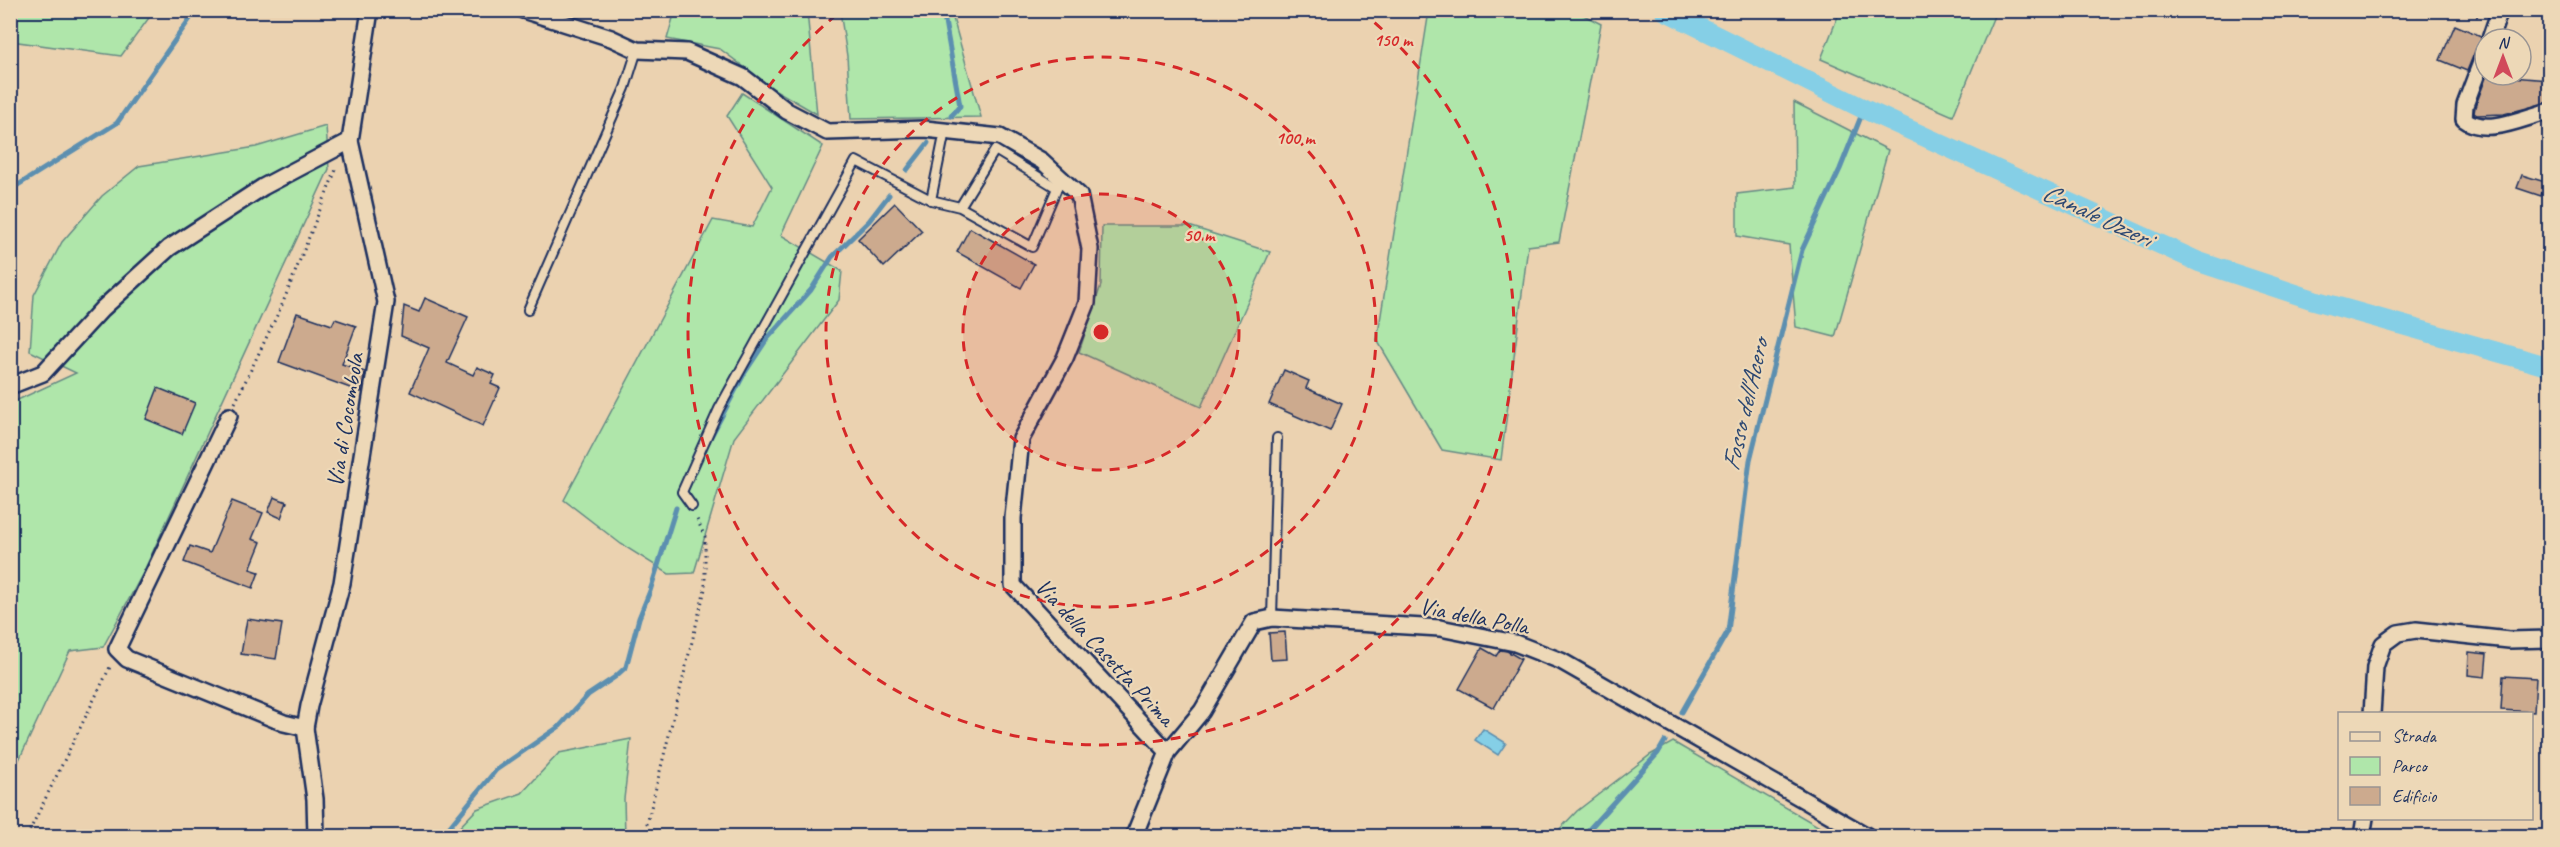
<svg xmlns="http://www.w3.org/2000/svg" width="2560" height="847" font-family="Caveat,sans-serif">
  <rect width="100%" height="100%" fill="#ebd2b0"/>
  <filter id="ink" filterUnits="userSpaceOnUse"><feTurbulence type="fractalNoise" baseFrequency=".0167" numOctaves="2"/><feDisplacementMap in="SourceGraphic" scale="12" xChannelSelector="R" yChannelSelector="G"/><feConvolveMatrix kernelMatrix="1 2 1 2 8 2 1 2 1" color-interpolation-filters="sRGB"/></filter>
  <g filter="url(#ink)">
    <g fill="#afe6aa" stroke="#658a84" stroke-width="1.5">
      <path d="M13 10H154V11L121 56 11 41V14Z"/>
      <path d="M675 11H807L817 114 772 88 720 49 667 39Z"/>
      <path d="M840 11H951L981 117 851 119 847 56Z"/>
      <path d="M1429 11H1576L1601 24 1559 242 1528 246 1501 460 1442 450 1377 340Z"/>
      <path d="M1840 11V10L1996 11 1953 116 1821 59Z"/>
      <path d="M742 93 823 146 781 235 842 271 839 300 734 438 694 573 669 574 621 544 564 500 713 220 752 227 772 187 727 116Z"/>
      <path d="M1794 102 1888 150 1835 337 1796 327 1789 245 1737 236V194L1795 187Z"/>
      <path d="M326 126 329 169 143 573 103 647 70 651 11 777V403L76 373 30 351 34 295 62 242 102 196 139 166 256 147Z"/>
      <path d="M1102 226H1189L1270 252 1201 407 1079 352 1101 285Z"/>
      <path d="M631 739 624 799 625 836H451L477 809 522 793 559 753Z"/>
      <path d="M1673 742 1835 836H1553L1577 811 1650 755Z"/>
    </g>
    <path fill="#85cfe6" stroke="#5b8fb0" stroke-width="1.5" d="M1483 729 1506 743 1498 755 1475 740Z"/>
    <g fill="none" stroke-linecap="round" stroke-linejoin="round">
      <g stroke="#5b8fb0" stroke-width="5">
        <path d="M943 10 960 106 951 116"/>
        <path d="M907 170 928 143"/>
        <path d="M10 190 117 123 196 10"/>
        <path d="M708 442 744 374 767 339 811 290 832 257 869 221 889 195"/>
        <path d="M1682 712 1728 631 1750 460 1802 250 1840 169 1864 109"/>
        <path d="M442 836 496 770 560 726 588 695 615 677 626 667 639 618 650 591 676 508"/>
        <path d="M1583 836 1658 753 1665 741"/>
      </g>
      <path stroke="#85cfe6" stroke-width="20" d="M1664 10 1864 109 2199 262 2314 300 2550 367"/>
    </g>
    <g fill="#ccaa8e" stroke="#1b2f5e" stroke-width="1.5">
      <path d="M2455 25 2481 36V43L2476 49 2467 71 2440 60Z"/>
      <path d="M2487 75 2550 80V102L2504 114 2477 115 2474 113 2475 107Z"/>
      <path d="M2522 175 2545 182 2541 196 2517 188Z"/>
      <path d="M895 203 922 231 884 267 858 239Z"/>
      <path d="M970 228 1034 264 1021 288 957 252Z"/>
      <path d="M425 298 468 317 447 363 473 375 477 367 495 375 491 384 500 388 483 426 410 392 429 348 401 336 404 306 419 312Z"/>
      <path d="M297 313 332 325 335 319 356 326 342 364 365 372 361 392 279 362Z"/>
      <path d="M1284 370 1309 381 1306 388 1342 404 1330 431 1269 404Z"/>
      <path d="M158 388 195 403 182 434 146 419Z"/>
      <path d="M274 497 287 502 281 518 268 512Z"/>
      <path d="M232 501 263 513 252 539 261 542 250 569 259 572 253 588 184 562 190 546 210 553Z"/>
      <path d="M247 619 282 624 276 659 241 654Z"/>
      <path d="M1285 632 1287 659 1271 660 1269 633Z"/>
      <path d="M1482 648 1496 656 1500 650 1507 651 1521 659 1494 708 1459 689Z"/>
      <path d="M2469 652 2487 654 2485 677 2468 675Z"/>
      <path d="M2503 676 2536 678 2534 712 2501 710Z"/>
    </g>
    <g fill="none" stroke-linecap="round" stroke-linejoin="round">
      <g stroke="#1b2f5e" stroke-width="12">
        <g id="lane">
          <path d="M931 200 960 207 995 150 1057 188 1032 247 960 207"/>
          <path d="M528 310 625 88 637 50"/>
          <path d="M692 506 682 492 719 409 856 161 931 200 945 131"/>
          <path d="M1272 618 1277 438"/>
        </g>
      </g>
      <g stroke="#1b2f5e" stroke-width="20">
        <g id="street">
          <path d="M523 10 611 38 637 50 687 52 743 77 787 111 827 132 925 129 1000 137 1042 161 1079 195 1090 249 1087 303 1065 358 1021 439 1013 518V585L1168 752"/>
          <path d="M2490 39 2500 10"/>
          <path d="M2485 52 2465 105 2464 119C2487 137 2524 117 2550 111"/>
          <path d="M10 386 43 373 102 309 169 248 263 187 350 141"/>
          <path d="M229 416 117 649 127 659 284 723 305 728"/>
          <path d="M2372 714 2375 667 2383 644 2398 633 2416 630 2509 640 2550 639"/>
          <path d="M316 836 315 799 305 728 309 706 342 583 386 302 350 141 370 10"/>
          <path d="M1134 836 1168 752 1202 711 1254 622 1272 618 1440 628 1515 643 1561 661 1867 836"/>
          <path d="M2362 836 2365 818"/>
        </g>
      </g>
      <g stroke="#1b2f5e" stroke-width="3" stroke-dasharray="1.5 4.5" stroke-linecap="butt">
        <path d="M2466 10 2480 18"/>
        <path d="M235 403 282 305 337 167"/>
        <path d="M27 836 111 665"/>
        <path d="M644 836 705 589V537L696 517"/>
      </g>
      <use href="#lane" stroke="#edd8b7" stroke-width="8"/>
      <use href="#street" stroke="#edd8b7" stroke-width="15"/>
    </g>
  </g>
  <circle cx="1101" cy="332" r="138" fill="#d62828" fill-opacity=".12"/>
  <g fill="none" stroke="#d62828" stroke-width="3" stroke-dasharray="10 8">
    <circle cx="1101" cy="332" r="138"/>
    <circle cx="1101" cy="332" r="275"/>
    <path d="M1361 11A413 413 0 1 1 841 11"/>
  </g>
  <g text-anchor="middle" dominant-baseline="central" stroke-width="4.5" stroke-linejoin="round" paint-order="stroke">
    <g font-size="24" fill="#1b2f5e" stroke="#edd8b7">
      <text transform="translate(345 420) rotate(-81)">Via di Cocombola</text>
      <text transform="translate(1474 616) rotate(11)">Via della Polla</text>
      <text transform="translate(1105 652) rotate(47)">Via della Casetta Prima</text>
    </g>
    <g font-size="26" font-style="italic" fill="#2b4772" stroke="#edd8b7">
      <text transform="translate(2097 215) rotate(25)">Canale Ozzeri</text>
      <text transform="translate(1745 405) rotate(-77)">Fosso dell'Acero</text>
    </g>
  </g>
  <circle cx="1101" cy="332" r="9" fill="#d62828" stroke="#edd8b7" stroke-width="3"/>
  <g font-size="18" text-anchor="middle" font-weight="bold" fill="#d62828" stroke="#edd8b7" stroke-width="4.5" stroke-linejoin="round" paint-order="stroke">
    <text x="1393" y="46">150 m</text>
    <text x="1295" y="144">100 m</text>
    <text x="1199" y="241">50 m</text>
  </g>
  <rect width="2560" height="847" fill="none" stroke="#edd8b7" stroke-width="36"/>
  <rect x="18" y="18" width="2524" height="811" fill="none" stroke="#1b2f5e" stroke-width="2" filter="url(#ink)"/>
  <rect x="2338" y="712" width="195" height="108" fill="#edd8b7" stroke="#999493" stroke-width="1.5"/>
  <rect x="2350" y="732" width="30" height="9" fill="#edd8b7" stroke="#999493" stroke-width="1.5"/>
  <text x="2392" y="742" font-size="18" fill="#1b2f5e">Strada</text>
  <rect x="2350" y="757" width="30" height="18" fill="#afe6aa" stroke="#999493" stroke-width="1.5"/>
  <text x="2392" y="772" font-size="18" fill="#1b2f5e">Parco</text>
  <rect x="2350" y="787" width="30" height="18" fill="#ccaa8e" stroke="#999493" stroke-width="1.5"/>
  <text x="2392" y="802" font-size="18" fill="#1b2f5e">Edificio</text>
  <g transform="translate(2503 57)"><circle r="28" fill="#edd8b7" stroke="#999493" stroke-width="1.5"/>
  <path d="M0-4.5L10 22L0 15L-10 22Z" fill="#d1495b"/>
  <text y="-9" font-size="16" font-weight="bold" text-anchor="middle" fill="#1b2f5e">N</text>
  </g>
</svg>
